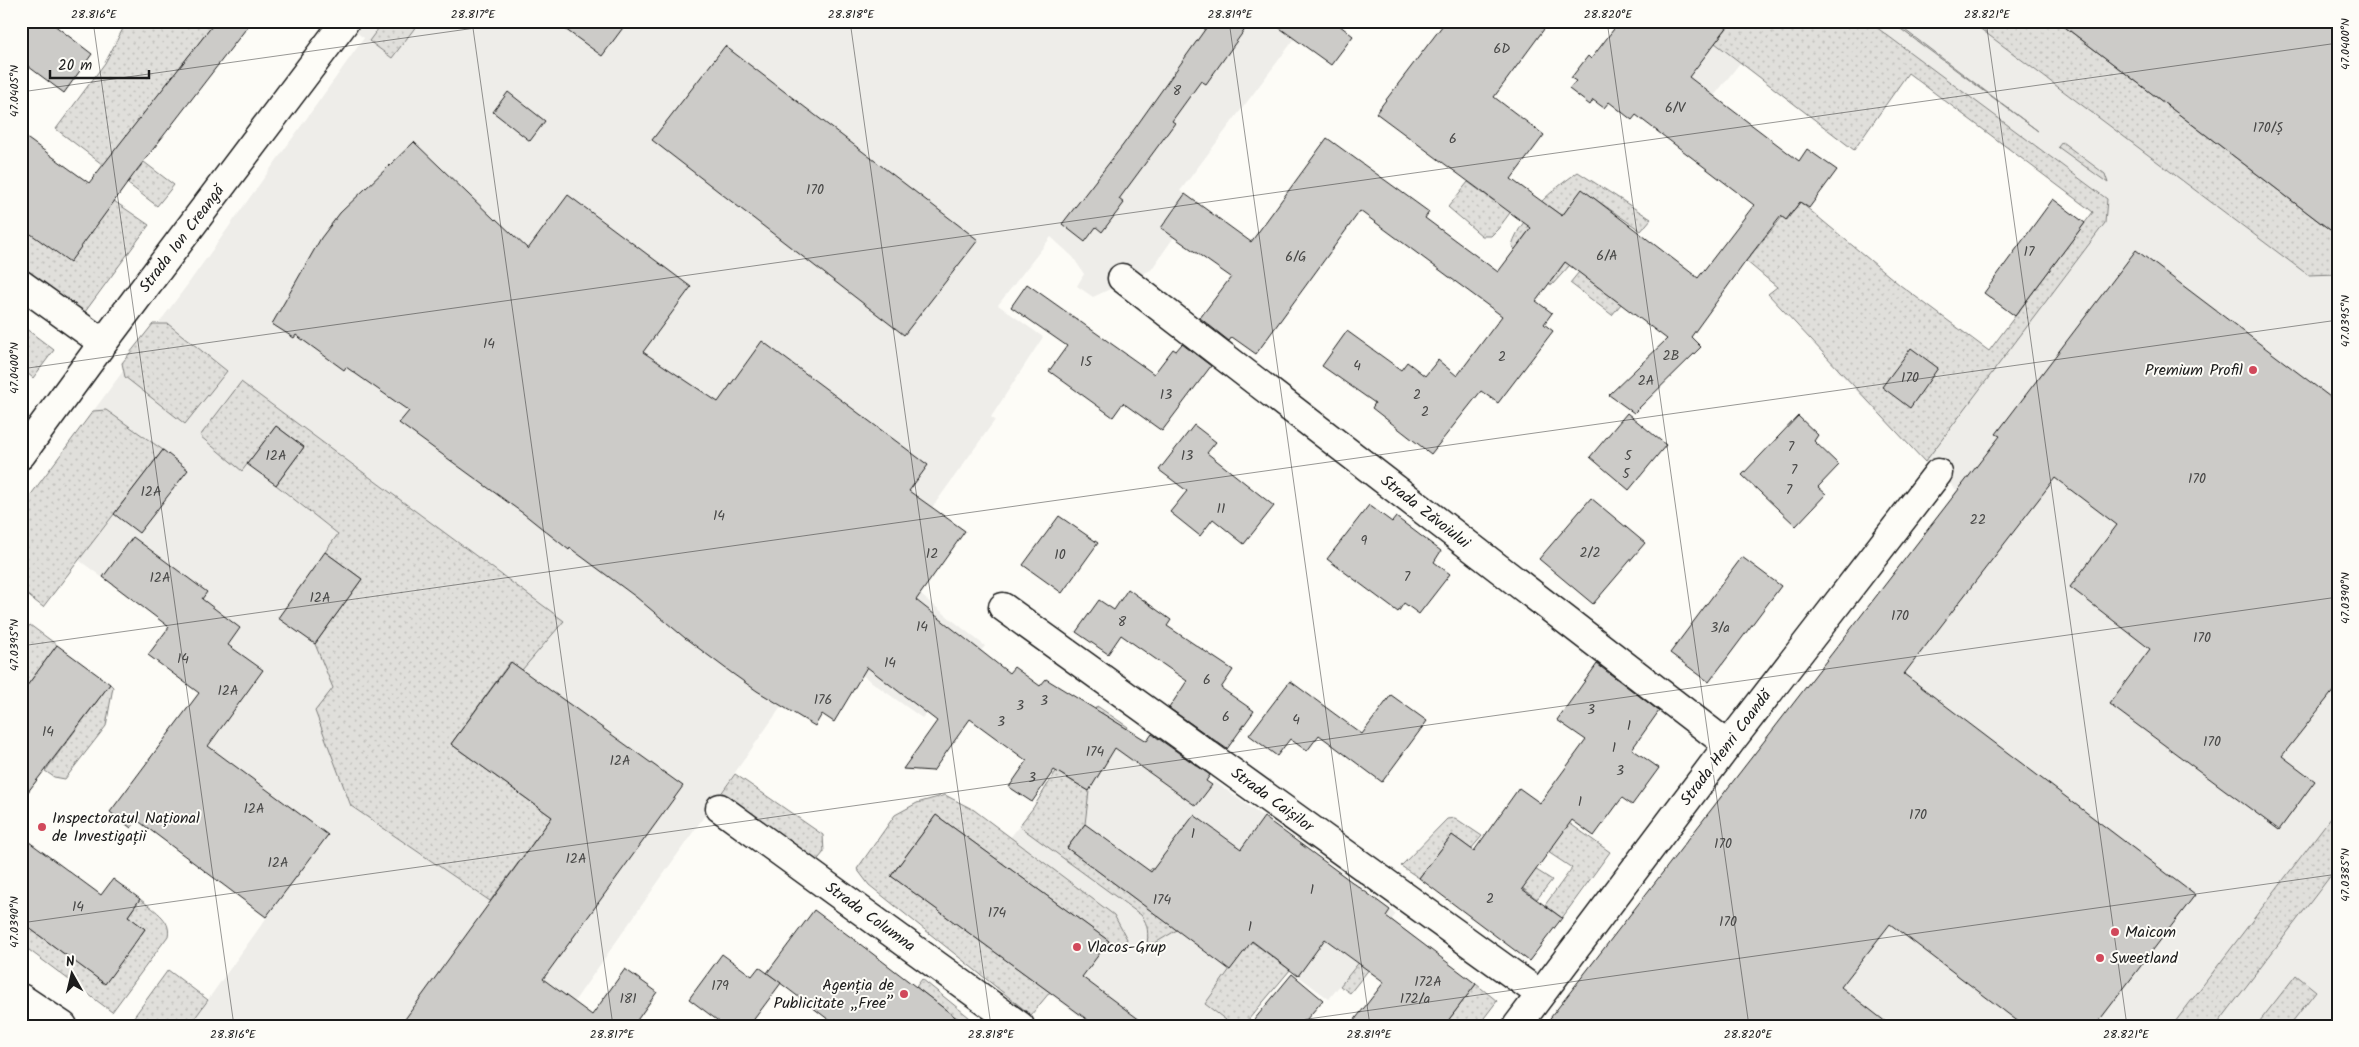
<svg xmlns="http://www.w3.org/2000/svg" width="2359" height="1047" font-family="Kalam,sans-serif">
  <defs>
    <pattern id="grass-dots" width="8" height="8" patternUnits="userSpaceOnUse" patternTransform="scale(1.25)"><rect width="8" height="8" fill="#e0dfdb"/><path d="M2 2h.1M6 6h.1" fill="none" stroke="#c0bfbb" stroke-width="1.8" stroke-linecap="round"/></pattern>
  </defs>
  <rect width="100%" height="100%" fill="#fdfcf7"/>
  <filter id="ink" filterUnits="userSpaceOnUse"><feTurbulence type="fractalNoise" baseFrequency=".02" numOctaves="2"/><feDisplacementMap in="SourceGraphic" scale="10" xChannelSelector="R" yChannelSelector="G"/><feConvolveMatrix kernelMatrix="1 2 1 2 8 2 1 2 1" color-interpolation-filters="sRGB"/></filter>
  <g filter="url(#ink)">
    <g fill="#eeede9">
      <path d="M341 21H1308L1180 191 1185 194 1161 227 1174 237 1151 270 1093 297 1077 286 1084 274 1073 257 1051 237 998 305 1043 337 991 417 995 420 888 569 985 646 922 718 823 647 557 1026H189L292 882 142 769 220 665 21 517V508L188 284 364 38Z"/>
      <path d="M1617 21H2338V1026H1544L1723 797 1957 490 1925 462 1837 370 1900 285 1989 351 2094 212 1908 73 1854 150 1740 63 1714 96Z"/>
      <path d="M1097 706 1211 785 1214 781 1396 914 1329 999 1290 970 1243 1026H1093L891 876 895 815 917 803 945 795 974 810 1010 838 1033 808Z"/>
    </g>
    <g fill="url(#grass-dots)" stroke="#7e7e7c">
      <path d="M127 21H216L114 152 137 171 144 162 174 185 157 206 56 129 105 63Z"/>
      <path d="M384 21H420L392 58 369 41Z"/>
      <path d="M1730 21H1868L2107 199 2105 223 1925 462 1768 294 1777 287 1746 261 1782 217 1787 220 1800 202 1900 285 1989 351 2093 212 1908 73 1854 150 1715 43 1731 23Z"/>
      <path d="M1890 21H1893L2038 131Z"/>
      <path d="M1970 21H2057L2338 236V274L2308 275Z"/>
      <path d="M2062 142 2105 174 2108 183 2058 147Z"/>
      <path d="M1578 172 1651 219 1641 231 1582 190 1562 216 1548 206 1521 241 1534 250 1552 280 1565 262 1570 265 1552 285C1534 279 1521 261 1512 245 1522 215 1552 190 1578 172Z"/>
      <path d="M1510 180 1526 191 1498 229 1491 236H1482L1448 207 1468 182 1494 201Z"/>
      <path d="M114 201 149 225 82 316 21 272V227Z"/>
      <path d="M1579 272 1621 304 1612 315 1570 283Z"/>
      <path d="M153 324H168L227 371 185 424 125 377 122 363Z"/>
      <path d="M21 325 54 350 33 378 21 368Z"/>
      <path d="M241 382 564 621 522 670 510 662 451 744 552 817 490 901 351 806 315 711 333 688 315 644 362 579 325 552 338 534 276 485 304 447 276 426 242 471 200 436Z"/>
      <path d="M106 410 163 450 43 607 21 590V508L93 411Z"/>
      <path d="M30 625 57 645 21 694V636Z"/>
      <path d="M110 684 113 687 106 726 65 779 54 777 45 771Z"/>
      <path d="M1097 706 1128 727 1127 729 1101 713 1062 775 1089 791 1085 824 1067 848 1177 930 1150 946H1147C1148 934 1149 925 1141 915L1019 826 1033 808Z"/>
      <path d="M735 774 823 835 824 852 814 864 720 795Z"/>
      <path d="M945 795 974 810 1114 915 1127 939 1121 950 936 815 891 876 1050 992 1031 1015 869 885 857 869 895 815 917 803Z"/>
      <path d="M2338 808V866L2216 1026H2172Z"/>
      <path d="M1455 818 1482 836 1471 849 1452 835 1419 878 1401 866 1447 819Z"/>
      <path d="M1569 823 1610 852 1562 918 1545 905 1572 868 1548 852Z"/>
      <path d="M1491 841 1552 880 1537 899 1480 856Z"/>
      <path d="M1152 868 1290 970 1243 1026H1221L1226 1020 1205 1004 1230 969 1149 871Z"/>
      <path d="M140 899C152 909 172 919 168 936L112 1012 21 944V922L104 983 145 929 128 916Z"/>
      <path d="M1392 921 1416 939 1378 958 1350 993 1340 986Z"/>
      <path d="M168 970 208 1000 189 1026 128 1025Z"/>
      <path d="M2296 975 2316 991 2289 1026H2256Z"/>
      <path d="M922 979 980 1026H967L916 987Z"/>
      <path d="M1476 984 1497 1001 1478 1026H1444Z"/>
    </g>
    <g fill="#cccbc8" stroke="#1c1c1c">
      <path d="M21 21H49L92 54 64 93 21 61Z"/>
      <path d="M216 21H252L137 170 70 262 21 227V134L89 183Z"/>
      <path d="M554 21H628L602 56Z"/>
      <path d="M1211 21H1251L1206 84 1201 81 1172 121 1175 123 1119 199 1124 203 1102 232 1096 227 1085 242 1062 224 1123 145Z"/>
      <path d="M1270 21H1334L1353 36 1331 65Z"/>
      <path d="M1446 21H1550L1494 97 1544 135 1511 179 1562 216 1582 189 1698 278 1754 205 1636 115 1632 120 1609 102 1604 108 1593 100 1590 105 1569 89 1576 81 1571 78 1588 56 1591 59 1620 21H1732L1689 77 1799 161 1807 149 1837 170 1809 208 1800 202 1786 220 1781 216 1746 261 1691 337 1701 347 1634 413 1609 395 1667 339 1565 262 1536 301 1552 313 1544 324 1553 331 1498 403 1481 391 1431 454 1372 408 1375 403 1322 366 1347 331 1401 370 1407 362 1425 376 1438 360 1457 376 1502 316 1360 211 1256 354 1232 337 1229 341 1200 318 1231 277 1161 228 1185 194 1251 242 1327 138 1429 212 1425 218 1498 272 1531 228 1376 113Z"/>
      <path d="M2057 21H2338V236Z"/>
      <path d="M725 46 978 240 904 335 652 140Z"/>
      <path d="M508 92 545 121 530 141 493 112Z"/>
      <path d="M414 142 495 220 496 219 528 249 568 195 691 287 643 352 718 402 762 341 928 465 909 491 965 531 916 600 1009 673 1014 667 1040 686 1046 679 1147 741 1152 734 1210 775 1206 781 1212 785 1196 806 1115 748 1089 791 1054 770 1032 802 1009 787 1027 761 970 719 933 771 903 769 937 721 867 667 834 722 822 714 815 726 757 691 733 674 685 638 636 597 570 548 569 550 524 514 399 423 409 411 346 367 344 370 296 335 294 338 272 324 321 238 340 213Z"/>
      <path d="M2053 199 2085 223 2015 316 1984 293Z"/>
      <path d="M2136 250 2338 403V685L2282 756 2315 781 2279 830 2109 704 2150 649 2070 587 2117 525 2055 478 1904 674 2195 895 2095 1026H2024L1890 924 1841 987 1891 1026H1544L2000 436 1996 434Z"/>
      <path d="M1027 284 1154 374 1173 349 1176 351 1182 344 1211 366 1162 431 1123 403 1113 417 1049 371 1067 346 1011 307Z"/>
      <path d="M1911 348 1938 368 1910 408 1882 387Z"/>
      <path d="M1627 413 1666 445 1629 490 1590 457Z"/>
      <path d="M1798 416 1818 435 1814 441 1839 465 1818 487 1826 494 1796 526 1742 475Z"/>
      <path d="M1194 425 1216 442 1207 453 1274 506 1244 544 1213 519 1200 536 1170 512 1187 491 1159 470Z"/>
      <path d="M276 426 304 447 276 485 247 464Z"/>
      <path d="M163 450 188 470 139 533 114 514Z"/>
      <path d="M1591 498 1645 543 1593 604 1539 559Z"/>
      <path d="M1369 505 1392 522 1396 517 1441 551 1434 562 1450 574 1419 614 1404 603 1398 612 1327 559Z"/>
      <path d="M1059 516 1098 543 1062 593 1023 565Z"/>
      <path d="M133 537 207 592 202 599 240 628 228 645 263 670 208 746 328 835 266 917 137 820 131 828 110 812 199 693 148 655 169 627 103 577Z"/>
      <path d="M325 552 362 579 315 644 278 618Z"/>
      <path d="M1742 557 1781 586 1709 682 1670 653Z"/>
      <path d="M1128 589 1171 620 1167 626 1233 670 1221 688 1254 711 1227 749 1169 708 1187 681 1121 635 1108 654 1076 632 1099 600 1114 610Z"/>
      <path d="M57 645 110 684 21 801V694Z"/>
      <path d="M511 662 683 786 543 979 592 1015 625 969 657 992 633 1026H400L552 817 451 744Z"/>
      <path d="M1597 664 1659 711 1632 749 1659 768 1632 805 1622 798 1594 836 1572 820 1522 889 1562 918 1529 961 1419 878 1452 835 1474 851 1519 788 1540 803 1586 740 1557 720Z"/>
      <path d="M1290 681 1362 734 1391 695 1427 721 1382 782 1319 735 1307 751 1290 739 1277 756 1249 735Z"/>
      <path d="M936 815 1109 941 1082 977 1148 1026H1096L891 876Z"/>
      <path d="M1194 815 1241 849 1264 817 1390 910 1386 916 1476 984 1444 1026H1350L1384 982 1325 939 1298 976 1252 941 1230 970 1067 848 1085 824 1151 872Z"/>
      <path d="M21 836 101 895 113 879 140 899 128 916 145 929 105 984 21 922Z"/>
      <path d="M814 910 856 941 967 1026H837L767 973Z"/>
      <path d="M722 954 752 976 759 967 781 983 749 1026H725L689 999Z"/>
      <path d="M1292 974 1323 1000 1301 1026H1249Z"/>
    </g>
    <g fill="none" stroke-linecap="round" stroke-linejoin="round">
      <g stroke="#1c1c1c" stroke-width="31">
        <g id="street">
          <path d="M1122 278 1728 745"/>
          <path d="M21 284 103 343"/>
          <path d="M21 455 103 343 344 23"/>
          <path d="M1003 607 1540 994"/>
          <path d="M720 808 1020 1026"/>
          <path d="M21 998 63 1026"/>
          <path d="M1517 1026 1728 745 1938 473"/>
        </g>
      </g>
      <use href="#street" stroke="#fdfcf7" stroke-width="28"/>
    </g>
  </g>
  <path fill="none" stroke="#1c1c1c" stroke-width="1" stroke-opacity="0.45" d="M93 21 234 1026M472 21 613 1026M850 21 991 1026M1229 21 1370 1026M1607 21 1749 1026M1986 21 2127 1026M21 92 525 21M21 369 2338 43M21 646 2338 320M21 923 2338 597M1258 1026 2338 874"/>
  <g fill="#d1495b" stroke="#fdfcf7" stroke-width="2">
    <circle cx="2253" cy="370" r="5"/>
    <circle cx="42" cy="827" r="5"/>
    <circle cx="2115" cy="932" r="5"/>
    <circle cx="1077" cy="947" r="5"/>
    <circle cx="2100" cy="958" r="5"/>
    <circle cx="904" cy="994" r="5"/>
  </g>
  <g text-anchor="middle" dominant-baseline="central" stroke-width="4" stroke-linejoin="round" paint-order="stroke">
    <g font-size="14" fill="#484847">
      <text x="1502" y="49">6D</text>
      <text x="1177" y="91">8</text>
      <text x="1675" y="108">6/V</text>
      <text x="2268" y="128">170/Ș</text>
      <text x="1453" y="139">6</text>
      <text x="815" y="190">170</text>
      <text x="2029" y="252">17</text>
      <text x="1607" y="256">6/A</text>
      <text x="1296" y="257">6/G</text>
      <text x="489" y="344">14</text>
      <text x="1671" y="356">2B</text>
      <text x="1502" y="357">2</text>
      <text x="1086" y="362">15</text>
      <text x="1357" y="366">4</text>
      <text x="1910" y="378">170</text>
      <text x="1646" y="381">2A</text>
      <text x="1166" y="395">13</text>
      <text x="1417" y="395">2</text>
      <text x="1425" y="412">2</text>
      <text x="1791" y="447">7</text>
      <text x="276" y="456">12A</text>
      <text x="1187" y="456">13</text>
      <text x="1628" y="456">5</text>
      <text x="1794" y="470">7</text>
      <text x="1626" y="474">5</text>
      <text x="2197" y="479">170</text>
      <text x="1789" y="490">7</text>
      <text x="151" y="492">12A</text>
      <text x="1221" y="509">11</text>
      <text x="719" y="516">14</text>
      <text x="1978" y="520">22</text>
      <text x="1364" y="541">9</text>
      <text x="1590" y="553">2/2</text>
      <text x="932" y="554">12</text>
      <text x="1060" y="555">10</text>
      <text x="1407" y="577">7</text>
      <text x="160" y="578">12A</text>
      <text x="320" y="598">12A</text>
      <text x="1900" y="616">170</text>
      <text x="1122" y="622">8</text>
      <text x="922" y="627">14</text>
      <text x="1720" y="628">3/a</text>
      <text x="2202" y="638">170</text>
      <text x="183" y="659">14</text>
      <text x="890" y="663">14</text>
      <text x="1207" y="680">6</text>
      <text x="228" y="691">12A</text>
      <text x="823" y="700">176</text>
      <text x="1044" y="701">3</text>
      <text x="1020" y="706">3</text>
      <text x="1591" y="710">3</text>
      <text x="1226" y="717">6</text>
      <text x="1296" y="720">4</text>
      <text x="1001" y="722">3</text>
      <text x="1629" y="726">1</text>
      <text x="48" y="732">14</text>
      <text x="2212" y="742">170</text>
      <text x="1614" y="748">1</text>
      <text x="1095" y="752">174</text>
      <text x="620" y="761">12A</text>
      <text x="1620" y="771">3</text>
      <text x="1032" y="778">3</text>
      <text x="1580" y="802">1</text>
      <text x="254" y="809">12A</text>
      <text x="1918" y="815">170</text>
      <text x="1193" y="834">1</text>
      <text x="1723" y="844">170</text>
      <text x="576" y="859">12A</text>
      <text x="278" y="863">12A</text>
      <text x="1312" y="890">1</text>
      <text x="1490" y="899">2</text>
      <text x="1162" y="900">174</text>
      <text x="78" y="907">14</text>
      <text x="997" y="913">174</text>
      <text x="1728" y="922">170</text>
      <text x="1250" y="927">1</text>
      <text x="1428" y="982">172A</text>
      <text x="720" y="986">179</text>
      <text x="628" y="999">181</text>
      <text x="1415" y="999">172/a</text>
    </g>
    <g font-size="16" fill="#1c1c1c" stroke="#fdfcf7">
      <text transform="translate(182 239) rotate(-53)">Strada Ion Creangă</text>
      <text transform="translate(1425 512) rotate(38)">Strada Zăvoiului</text>
      <text transform="translate(1726 748) rotate(-53)">Strada Henri Coandă</text>
      <text transform="translate(1272 800) rotate(36)">Strada Caișilor</text>
      <text transform="translate(870 917) rotate(36)">Strada Columna</text>
    </g>
    <g font-size="16" fill="#1c1c1c" stroke="#fdfcf7" text-anchor="start">
      <text x="2243" y="370" text-anchor="end">Premium Profil</text>
      <text x="52" y="818">Inspectoratul Național<tspan x="52" dy="18">de Investigații</tspan></text>
      <text x="2125" y="932">Maicom</text>
      <text x="1087" y="947">Vlacos-Grup</text>
      <text x="2110" y="958">Sweetland</text>
      <text x="894" y="985" text-anchor="end">Agenția de<tspan x="894" dy="18">Publicitate „Free”</tspan></text>
    </g>
  </g>
  <rect width="2359" height="1047" fill="none" stroke="#fdfcf7" stroke-width="55"/>
  <g transform="translate(72 974) rotate(352)" stroke="#fdfcf7" stroke-width="4" paint-order="stroke">
  <path d="M0-4L9 19L0 12L-9 19Z" fill="#1c1c1c"/>
  <text y="-8" font-size="14" font-weight="bold" text-anchor="middle" fill="#1c1c1c">N</text>
  </g>
  <path d="M50 70v8h99v-8" fill="none" stroke="#1c1c1c" stroke-width="2.5"/>
  <text x="58" y="70" font-size="15" fill="#1c1c1c" stroke="#fdfcf7" stroke-width="4" paint-order="stroke">20 m</text>
  <rect x="28" y="28" width="2304" height="992" fill="none" stroke="#1c1c1c" stroke-width="2"/>
  <g font-size="12" text-anchor="middle" fill="#1c1c1c">
    <text x="94" y="18">28.816°E</text>
    <text x="473" y="18">28.817°E</text>
    <text x="851" y="18">28.818°E</text>
    <text x="1230" y="18">28.819°E</text>
    <text x="1608" y="18">28.820°E</text>
    <text x="1987" y="18">28.821°E</text>
    <text transform="translate(2345 44) rotate(-90)" y="4">47.0400°N</text>
    <text transform="translate(14 91) rotate(-90)" y="4">47.0405°N</text>
    <text transform="translate(2345 321) rotate(-90)" y="4">47.0395°N</text>
    <text transform="translate(14 368) rotate(-90)" y="4">47.0400°N</text>
    <text transform="translate(2345 598) rotate(-90)" y="4">47.0390°N</text>
    <text transform="translate(14 645) rotate(-90)" y="4">47.0395°N</text>
    <text transform="translate(2345 875) rotate(-90)" y="4">47.0385°N</text>
    <text transform="translate(14 922) rotate(-90)" y="4">47.0390°N</text>
    <text x="233" y="1038">28.816°E</text>
    <text x="612" y="1038">28.817°E</text>
    <text x="991" y="1038">28.818°E</text>
    <text x="1369" y="1038">28.819°E</text>
    <text x="1748" y="1038">28.820°E</text>
    <text x="2126" y="1038">28.821°E</text>
  </g>
</svg>
